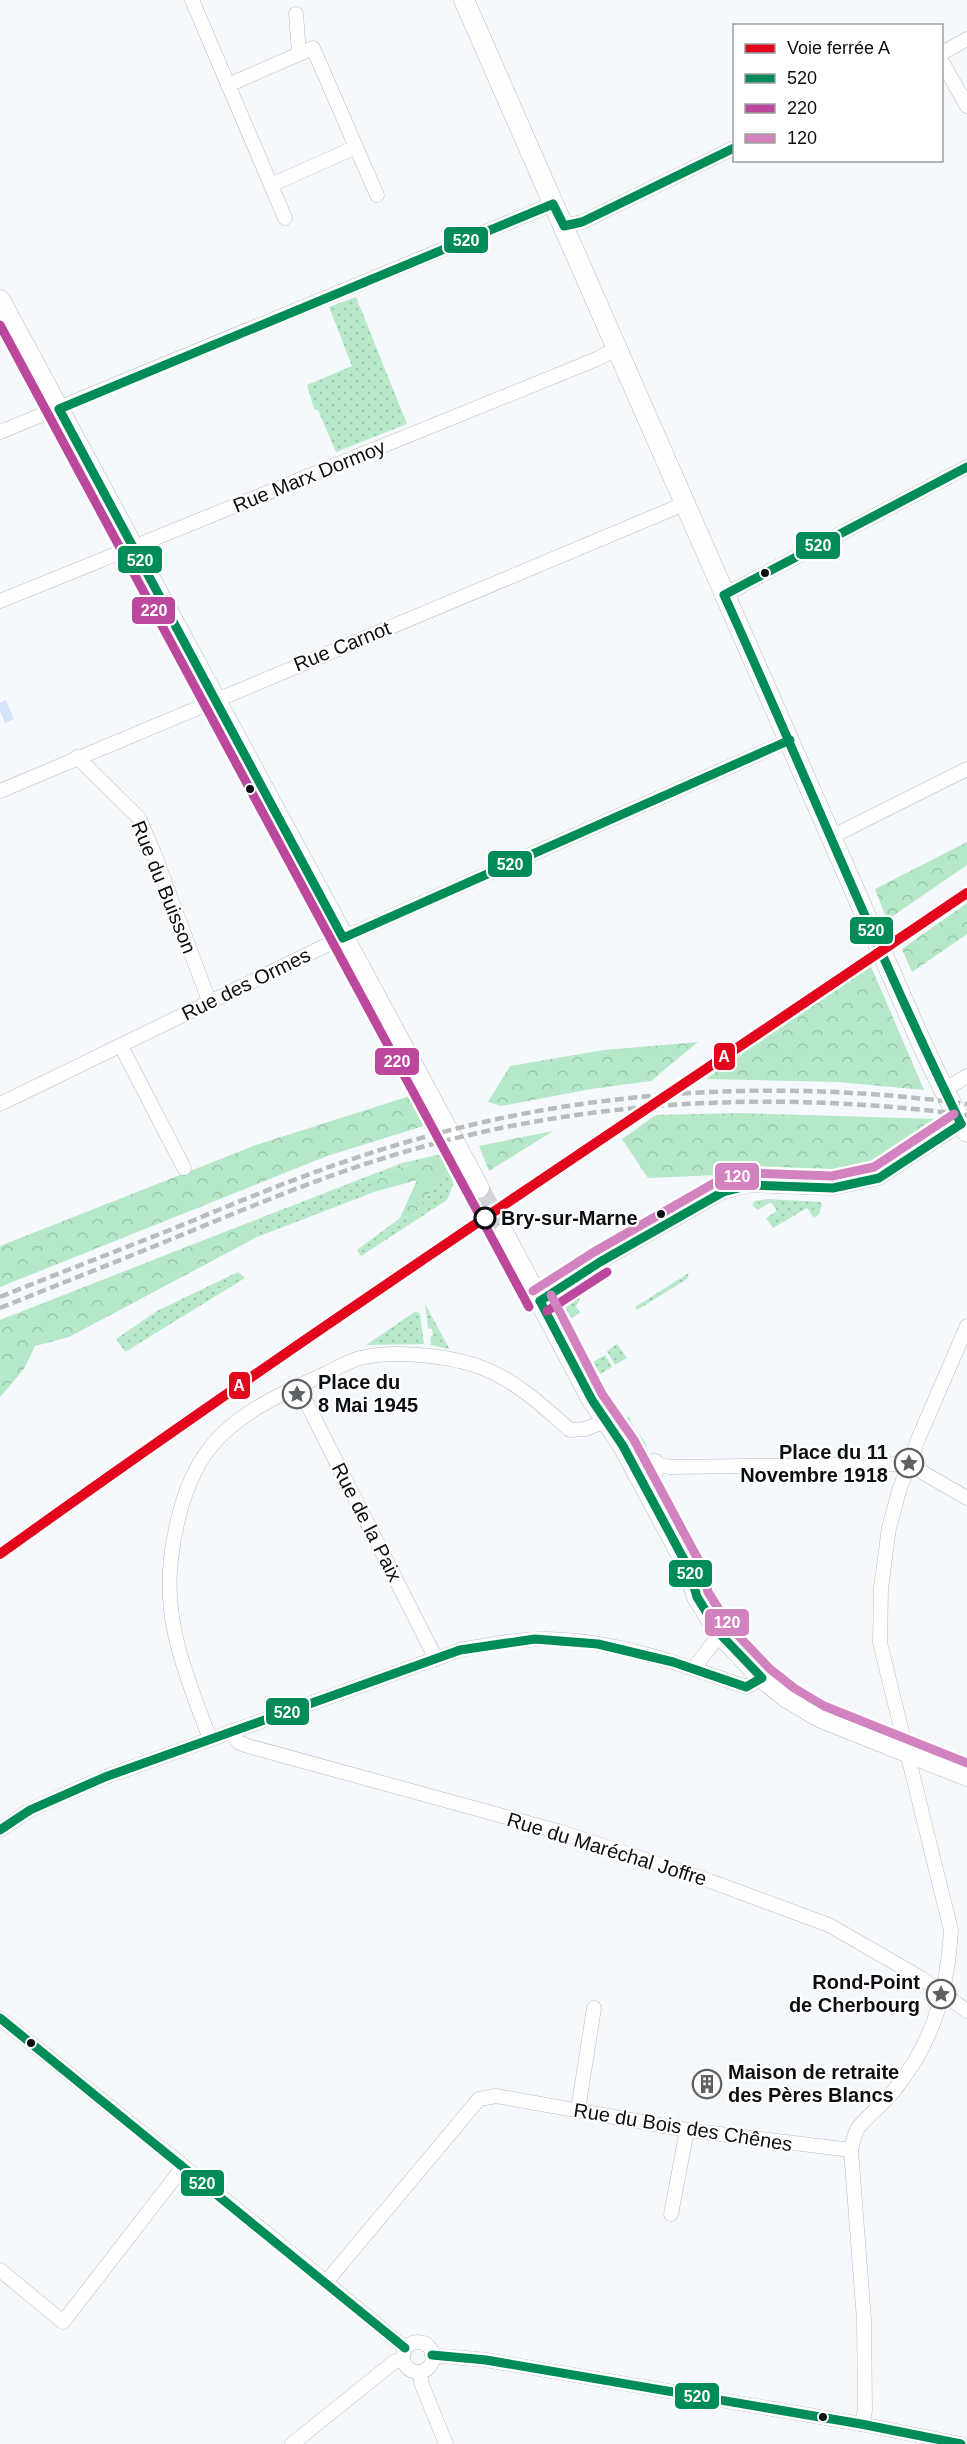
<svg xmlns="http://www.w3.org/2000/svg" width="967" height="2444" font-family="Helvetica,sans-serif">
  <defs>
    <pattern id="grass-dots" width="8" height="8" patternUnits="userSpaceOnUse" patternTransform="scale(1.5)"><rect width="8" height="8" fill="#b8e9cb"/><path d="M2 2h.1M6 6h.1" fill="none" stroke="#9dc7ad" stroke-width="1.8" stroke-linecap="round"/></pattern>
    <pattern id="forest-crowns" width="20" height="18" patternUnits="userSpaceOnUse" patternTransform="scale(1.5)"><rect width="20" height="18" fill="#b4e8c8"/><path d="M2 6a3 3 0 1 1 6 0M12 15a3 3 0 1 1 6 0" fill="none" stroke="#9ac6ab"/></pattern>
  </defs>
  <rect width="100%" height="100%" fill="#f5f8fc"/>
  <g fill="url(#grass-dots)">
    <path d="M356 297 407 424 336 452 318 410 314 409 307 385 352 366 329 307Z"/>
    <path d="M441 1154 370 1179 374 1192 257 1237 250 1222 402 1163Z"/>
    <path d="M451 1163 453 1185 447 1200 361 1256 357 1250 400 1218 414 1215Z"/>
    <path d="M768 1199 820 1202 822 1204 819 1214 814 1218 807 1208 773 1228 766 1218 777 1211 771 1202 758 1210 752 1205 755 1201Z"/>
    <path d="M238 1272 245 1278 125 1352 116 1339 157 1311Z"/>
    <path d="M689 1273 687 1279 637 1310 635 1307Z"/>
    <path d="M577 1290 580 1299 576 1306 580 1313 569 1319C563 1308 568 1296 577 1290Z"/>
    <path d="M425 1304 448 1346 449 1349 431 1345 430 1337 433 1335 432 1329 428 1328Z"/>
    <path d="M416 1311 420 1314 424 1344 366 1345Z"/>
    <path d="M617 1344 627 1358 615 1365 607 1351Z"/>
    <path d="M605 1355 612 1367 600 1374 593 1362Z"/>
    <path d="M618 1411 630 1418C633 1432 645 1436 647 1449L635 1442Z"/>
  </g>
  <g fill="url(#forest-crowns)">
    <path d="M967 842V865L887 920 875 889Z"/>
    <path d="M967 903V934L912 972 902 949Z"/>
    <path d="M870 964 924 1090 838 1082 706 1079Z"/>
    <path d="M698 1042 651 1081 591 1089 501 1106 488 1102 510 1066 604 1050Z"/>
    <path d="M416 1094 433 1123 327 1156 0 1287V1246L256 1145Z"/>
    <path d="M740 1113 939 1119 858 1173 788 1172 648 1178 622 1139 656 1115Z"/>
    <path d="M553 1131 489 1171 479 1146Z"/>
    <path d="M441 1154 451 1163 414 1215 400 1218 417 1180 374 1192 369 1179Z"/>
    <path d="M250 1222 257 1237 69 1337 35 1346 24 1369 0 1397V1320Z"/>
  </g>
  <path fill="#d2e5fb" d="M6 700 14 719 5 723 0 711V703Z"/>
  <g fill="none" stroke-linecap="round" stroke-linejoin="round">
    <path stroke="#d2d5d9" stroke-width="20" stroke-dasharray="20 10" stroke-linecap="butt" d="M479 1188 504 1234"/>
    <g stroke="#b9bcbe" stroke-width="15">
      <g id="minor">
        <path d="M192 0 285 218"/>
        <path d="M296 14 299 54"/>
        <path d="M942 53 967 39"/>
        <path d="M942 62 967 106"/>
        <path d="M228 85 313 48 356 147 271 185"/>
        <path d="M356 147 377 195"/>
        <path d="M564 226 582 222 734 148"/>
        <path d="M0 432 553 204"/>
        <path d="M724 595 967 467"/>
        <path d="M0 601 597 359 617 348"/>
        <path d="M77 757 139 818 154 853 209 1001"/>
        <path d="M0 791 684 504"/>
        <path d="M831 837 967 769"/>
        <path d="M121 1046 184 1168"/>
        <path d="M944 1090 967 1076"/>
        <path d="M0 1104 331 943 790 740"/>
        <path d="M540 1301 600 1262 723 1192 751 1185 833 1188 879 1178 961 1124"/>
        <path d="M298 1386 436 1659"/>
        <path d="M634 1466 643 1462 670 1467 908 1464 967 1498"/>
        <path d="M694 1668 720 1634"/>
        <path d="M231 1731 238 1742 248 1746 561 1832 710 1881 829 1925 921 1978 967 2011"/>
        <path d="M210 1739C188 1680 163 1624 171 1559 175 1525 185 1485 204 1456 232 1414 283 1393 327 1373 337 1368 349 1361 360 1358 397 1349 460 1356 494 1373 523 1387 546 1409 570 1430L585 1429 606 1421"/>
        <path d="M0 1830 30 1810 105 1777 460 1650C488 1645 517 1639 546 1639 616 1640 681 1664 746 1687L762 1678"/>
        <path d="M0 2018 286 2249 405 2348"/>
        <path d="M578 2110 594 2008"/>
        <path d="M671 2214 687 2130"/>
        <path d="M0 2270 63 2322 183 2167"/>
        <path d="M326 2282 479 2099 496 2096 687 2130 851 2150"/>
        <circle cx="418" cy="2357" r="15"/>
        <path d="M432 2355 486 2360 861 2424 961 2444"/>
        <path d="M419 2372 422 2385 446 2444"/>
        <path d="M861 2424 865 2411 864 2320 851 2150C853 2143 854 2134 858 2128 869 2114 885 2103 896 2088 935 2039 947 1991 951 1930L880 1643 881 1588 889 1528 899 1491 919 1437 967 1326"/>
        <path d="M292 2444 394 2362 403 2359"/>
      </g>
    </g>
    <g stroke="#b9bcbe" stroke-width="21">
      <g id="secondary">
        <path d="M464 0 922 1044 944 1090 967 1132"/>
        <path d="M0 300 479 1188"/>
        <path d="M504 1234 592 1400 623 1446 689 1569 697 1597 720 1634 762 1678 787 1698 819 1717 967 1776"/>
        <path d="M643 1483 652 1477 654 1464"/>
      </g>
    </g>
    <use href="#minor" stroke="#fefeff" stroke-width="14"/>
    <use href="#secondary" stroke="#fefeff" stroke-width="20"/>
    <g stroke="#babbbb" stroke-width="4.5" stroke-dasharray="9 4.5" stroke-linecap="butt">
      <path d="M0 1297C64 1271 128 1247 192 1221 264 1191 338 1161 414 1140 593 1088 783 1079 967 1104"/>
      <path d="M0 1308C65 1282 131 1256 196 1229 269 1199 342 1169 418 1148 598 1098 783 1091 967 1115"/>
    </g>
    <g stroke="#fff" stroke-width="14">
      <g id="bus-1">
        <path d="M734 148 582 222 564 226 553 204 59 409 343 938 790 740"/>
        <path d="M961 1124C876 950 804 771 724 595L967 467"/>
        <path d="M540 1301 600 1262 723 1192 751 1185 833 1188 879 1178 961 1124"/>
        <path d="M0 1830 30 1810 105 1777 460 1650 535 1639 598 1644 673 1662 746 1687 762 1678 720 1634 697 1597 689 1569 623 1446 592 1400 540 1301"/>
        <path d="M0 2018 405 2348"/>
        <path d="M432 2355 486 2360 861 2424 961 2444"/>
      </g>
    </g>
    <g stroke="#fff" stroke-width="14">
      <g id="bus-2">
        <path d="M0 325 529 1307"/>
        <path d="M547 1311 607 1272"/>
      </g>
    </g>
    <g stroke="#fff" stroke-width="14">
      <g id="bus-3">
        <path d="M533 1291 594 1252 718 1181 750 1173 832 1176 874 1167 954 1114"/>
        <path d="M551 1295 602 1394 634 1440 700 1563 708 1592 730 1627 770 1669 794 1688 824 1706 967 1763"/>
      </g>
    </g>
    <use href="#bus-1" stroke="#008c59" stroke-width="9"/>
    <use href="#bus-2" stroke="#bb489d" stroke-width="9"/>
    <use href="#bus-3" stroke="#d282be" stroke-width="9"/>
    <g stroke="#fff" stroke-width="15">
      <path id="rail-1" d="M0 1554C317 1326 644 1112 967 893"/>
    </g>
    <use href="#rail-1" stroke="#e3051c" stroke-width="10"/>
  </g>
  <defs>
    <g id="sight-ring" transform="scale(1.5)"><circle r="9.5" fill="#fff" stroke="#5e6163" stroke-width="1.5"/><path d="M0-6L1.8-2.2L6-1.7L2.9 1.2L3.7 5.4L0 3.3L-3.7 5.4L-2.9 1.2L-6-1.7L-1.8-2.2Z" fill="#5e6163"/></g>
    <g id="building-ring" transform="scale(1.5)"><circle r="9.5" fill="#fff" stroke="#5e6163" stroke-width="1.5"/><path d="M-4-6H4V6H1V3H-1V6H-4ZM-2.5-4.3h1.7v1.8h-1.7ZM.8-4.3h1.7v1.8H.8ZM-2.5-1h1.7V.8h-1.7ZM.8-1h1.7V.8H.8Z" fill="#5e6163"/></g>
  </defs>
  <g fill-rule="evenodd">
    <use href="#sight-ring" x="297" y="1394"/>
    <use href="#sight-ring" x="909" y="1463"/>
    <use href="#sight-ring" x="941" y="1994"/>
    <use href="#building-ring" x="707" y="2084"/>
  </g>
  <g fill="#0c0f11" stroke="#fff" stroke-width="2">
    <circle cx="765" cy="573" r="5"/>
    <circle cx="250" cy="789" r="5"/>
    <circle cx="661" cy="1214" r="5"/>
    <circle cx="31" cy="2043" r="5"/>
    <circle cx="823" cy="2417" r="5"/>
  </g>
  <circle fill="#fff" stroke="#0c0f11" stroke-width="3" cx="485" cy="1218" r="10"/>
  <g text-anchor="middle" dominant-baseline="central" stroke-width="4.5" stroke-linejoin="round" paint-order="stroke">
    <g font-size="20" fill="#0c0f11" stroke="#fff">
      <text transform="translate(309 476) rotate(-22)">Rue Marx Dormoy</text>
      <text transform="translate(342 646) rotate(-22)">Rue Carnot</text>
      <text transform="translate(164 887) rotate(68)">Rue du Buisson</text>
      <text transform="translate(246 984) rotate(-26)">Rue des Ormes</text>
      <text transform="translate(367 1522) rotate(63)">Rue de la Paix</text>
      <text transform="translate(607 1849) rotate(17)">Rue du Maréchal Joffre</text>
      <text transform="translate(683 2127) rotate(9)">Rue du Bois des Chênes</text>
    </g>
    <g font-size="20" font-weight="bold" fill="#0c0f11" stroke="#fff" text-anchor="start">
      <text x="501" y="1218">Bry-sur-Marne</text>
    </g>
    <g font-size="20" font-weight="bold" fill="#0c0f11" stroke="#fff" text-anchor="start">
      <text x="318" y="1382">Place du<tspan x="318" dy="23">8 Mai 1945</tspan></text>
      <text x="888" y="1452" text-anchor="end">Place du 11<tspan x="888" dy="23">Novembre 1918</tspan></text>
      <text x="920" y="1982" text-anchor="end">Rond-Point<tspan x="920" dy="23">de Cherbourg</tspan></text>
      <text x="728" y="2072">Maison de retraite<tspan x="728" dy="23">des Pères Blancs</tspan></text>
    </g>
  </g>
  <g stroke="#fff" stroke-width="2">
    <rect x="443" y="226" width="46" height="28" rx="6" fill="#008c59"/>
    <rect x="795" y="531" width="46" height="29" rx="6" fill="#008c59"/>
    <rect x="117" y="545" width="46" height="29" rx="6" fill="#008c59"/>
    <rect x="131" y="596" width="45" height="29" rx="6" fill="#bb489d"/>
    <rect x="487" y="850" width="46" height="28" rx="6" fill="#008c59"/>
    <rect x="849" y="916" width="45" height="29" rx="6" fill="#008c59"/>
    <rect x="713" y="1042" width="23" height="29" rx="6" fill="#e3051c"/>
    <rect x="374" y="1047" width="46" height="29" rx="6" fill="#bb489d"/>
    <rect x="714" y="1162" width="46" height="29" rx="6" fill="#d282be"/>
    <rect x="228" y="1371" width="23" height="29" rx="6" fill="#e3051c"/>
    <rect x="668" y="1559" width="45" height="29" rx="6" fill="#008c59"/>
    <rect x="704" y="1608" width="46" height="29" rx="6" fill="#d282be"/>
    <rect x="265" y="1697" width="45" height="29" rx="6" fill="#008c59"/>
    <rect x="180" y="2169" width="45" height="28" rx="6" fill="#008c59"/>
    <rect x="674" y="2382" width="46" height="28" rx="6" fill="#008c59"/>
  </g>
  <g font-size="16" text-anchor="middle" font-weight="bold" fill="#fff">
    <text x="466" y="246">520</text>
    <text x="818" y="551">520</text>
    <text x="140" y="566">520</text>
    <text x="154" y="616">220</text>
    <text x="510" y="870">520</text>
    <text x="871" y="936">520</text>
    <text x="724" y="1062">A</text>
    <text x="397" y="1067">220</text>
    <text x="737" y="1182">120</text>
    <text x="239" y="1391">A</text>
    <text x="690" y="1579">520</text>
    <text x="727" y="1628">120</text>
    <text x="287" y="1718">520</text>
    <text x="202" y="2189">520</text>
    <text x="697" y="2402">520</text>
  </g>
  <rect x="733" y="24" width="210" height="138" fill="#ffffff" stroke="#9e9fa0" stroke-width="1.5"/>
  <rect x="745" y="44" width="30" height="9" fill="#e3051c" stroke="#9e9fa0" stroke-width="1.5"/>
  <text x="787" y="54" font-size="18" fill="#0c0f11">Voie ferrée A</text>
  <rect x="745" y="74" width="30" height="9" fill="#008c59" stroke="#9e9fa0" stroke-width="1.5"/>
  <text x="787" y="84" font-size="18" fill="#0c0f11">520</text>
  <rect x="745" y="104" width="30" height="9" fill="#bb489d" stroke="#9e9fa0" stroke-width="1.5"/>
  <text x="787" y="114" font-size="18" fill="#0c0f11">220</text>
  <rect x="745" y="134" width="30" height="9" fill="#d282be" stroke="#9e9fa0" stroke-width="1.5"/>
  <text x="787" y="144" font-size="18" fill="#0c0f11">120</text>
</svg>
